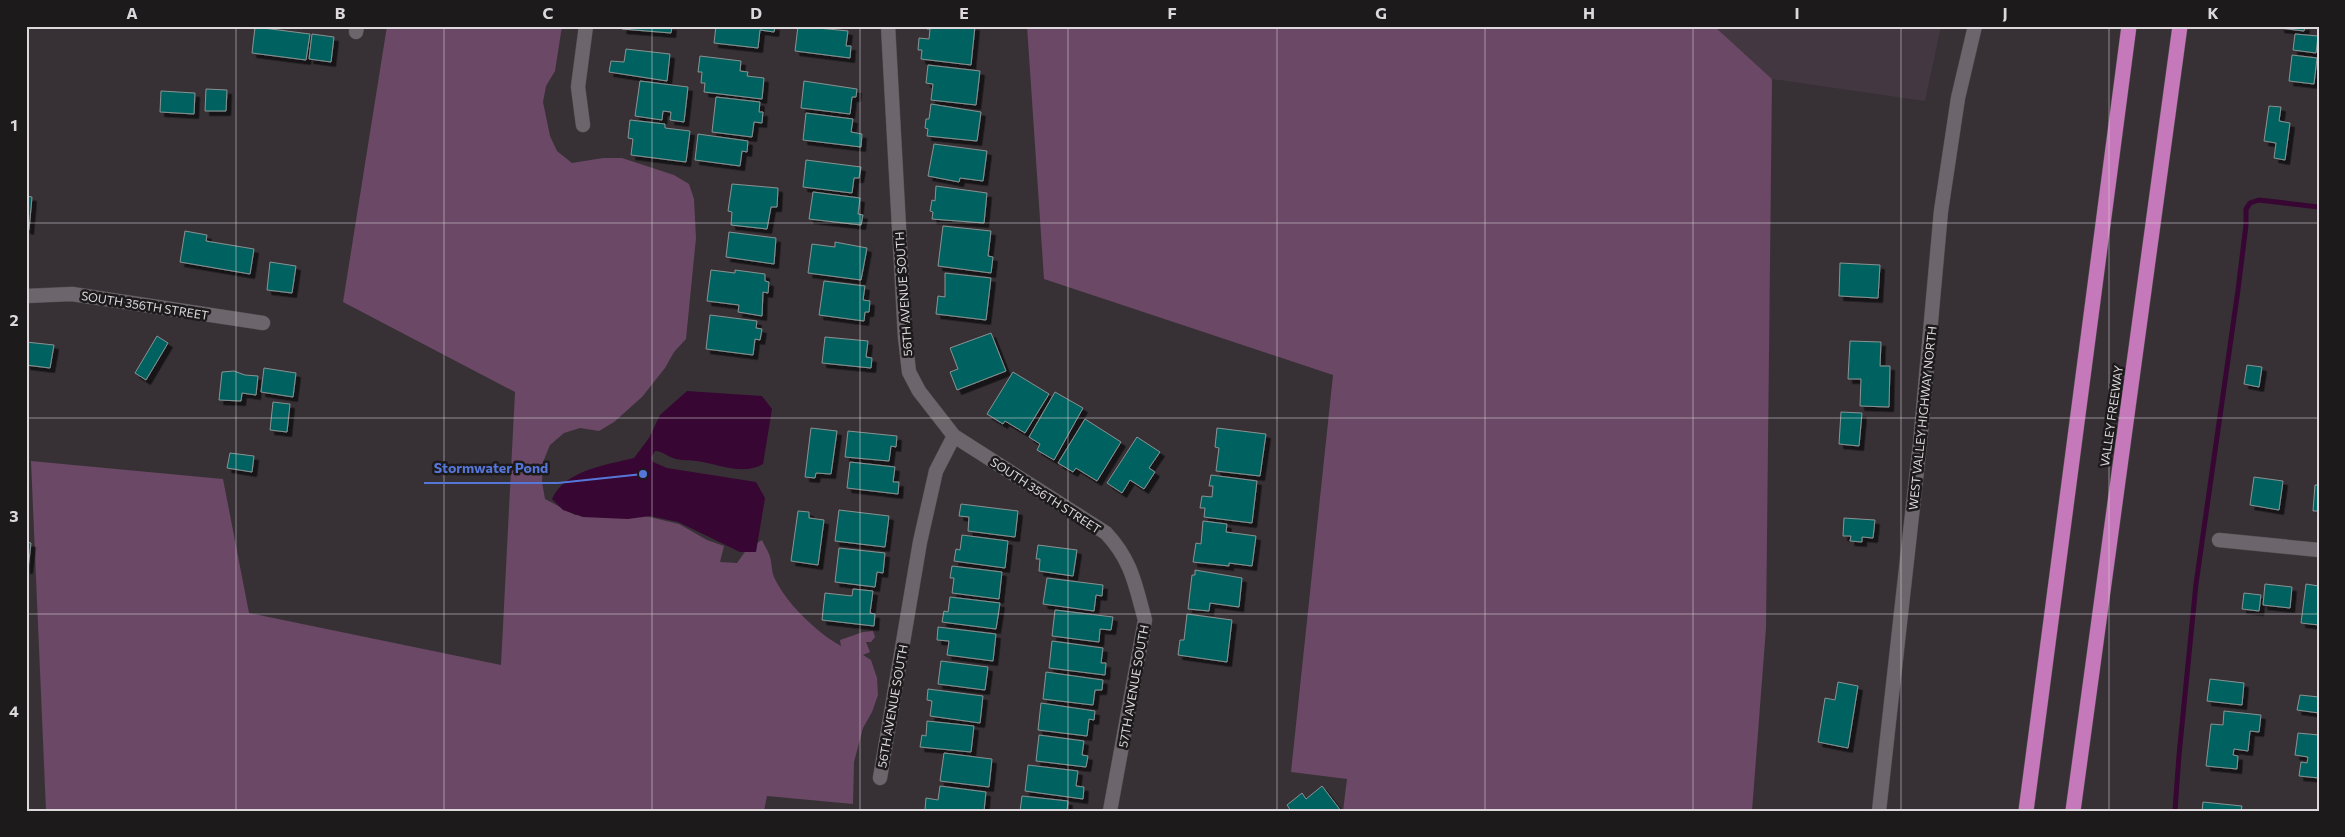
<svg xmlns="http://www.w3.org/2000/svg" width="2345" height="837" font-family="Commissioner,sans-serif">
  <defs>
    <filter id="shadow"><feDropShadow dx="4.5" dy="4.5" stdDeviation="0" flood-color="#0009"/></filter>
  </defs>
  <rect width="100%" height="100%" fill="#373136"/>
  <path fill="#433841" d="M1714 26H1941L1925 101 1772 79Z"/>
  <g fill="#6b4865">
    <path d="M387 26H562L555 71 546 86 543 102 550 136 557 151 572 163 603 158H622L674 175 689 184 694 199 696 238 686 339 674 352 665 368 642 397 614 422 599 431 580 428 564 433 550 445 543 462 542 482 545 499 575 515 645 516 679 524 707 540 724 546 720 562 737 563 747 549 762 540C764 545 767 549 769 554 772 561 771 570 774 577 785 602 817 633 841 646L840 640 863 632 873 631 875 637 871 642H866L870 652 863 655 871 660 877 678 878 695 872 712 863 728 854 762 853 804 767 796 764 811H46L31 461 223 479 249 613 501 665 515 392 343 302Z"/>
    <path d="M1027 26H1714L1772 79 1766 628 1752 811H1343L1347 779 1291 772 1333 375 1044 279Z"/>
  </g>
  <path fill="#370632" d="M687 391 762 396 772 409 763 464C743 476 719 464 697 461 690 460 681 461 673 458 667 456 662 451 655 451L651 458 653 462 667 468 756 482 765 498 756 552H740L678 522 650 516 628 519 583 517 563 510 552 499C565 470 606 465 634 458L649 438 660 415Z"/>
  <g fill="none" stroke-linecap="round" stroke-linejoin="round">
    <path stroke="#370632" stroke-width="5" d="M2175 811 2179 755 2196 584 2238 290 2246 225V209L2250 203 2259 200 2319 207"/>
  </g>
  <g fill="#066260" stroke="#889292" filter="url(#shadow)">
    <path d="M623 26H672L671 33 622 29Z"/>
    <path d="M716 26H775L774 32 760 30 758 48 714 43Z"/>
    <path d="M798 26 848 31 846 46H851L850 58 795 51Z"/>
    <path d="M927 26H975L971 65 921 59 922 50H918L919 38 929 39 930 29H927Z"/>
    <path d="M2280 26H2305L2304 31 2280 28Z"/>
    <path d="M255 27 310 34 306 60 252 53Z"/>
    <path d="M312 34 334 37 331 62 309 59Z"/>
    <path d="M2295 34 2318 36 2316 53 2293 50Z"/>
    <path d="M626 49 670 54 667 81 609 72 611 61 624 62Z"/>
    <path d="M2292 55 2317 58 2314 84 2289 81Z"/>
    <path d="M700 56 741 61 740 71 748 72 747 76 764 78 762 99 704 92 705 83H701L702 72H698Z"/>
    <path d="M928 65 980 71 976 105 931 100 933 84 926 83Z"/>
    <path d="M640 81 688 87 684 122 670 120 671 112 663 111 662 120 635 116Z"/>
    <path d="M804 81 857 89 856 97H852L850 114 801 108Z"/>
    <path d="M206 89 227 90 226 111H205Z"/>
    <path d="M161 91 195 93 194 114 160 112Z"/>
    <path d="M716 97 760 102 759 112H763L762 123 754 122 752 137 712 132Z"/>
    <path d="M931 104 981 112 977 141 927 136 928 129 925 128 926 119H929Z"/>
    <path d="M2269 106 2281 107 2279 121 2290 123 2285 160 2274 158 2276 143 2264 141Z"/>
    <path d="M806 113 853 119 851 132 862 134 861 147 803 140Z"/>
    <path d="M630 120 665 124V128L690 131 686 162 631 155 633 139 628 138Z"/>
    <path d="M698 134 748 141 747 152 742 151 740 166 695 160Z"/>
    <path d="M934 144 987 151 983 181 960 178 959 182 928 176Z"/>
    <path d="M806 160 861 167 859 178H854L852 193 803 187Z"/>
    <path d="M732 184 778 188 777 207H771L767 229 731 225 732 212 728 211Z"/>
    <path d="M936 186 987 193 984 223 932 219 933 212 930 211 932 200 935 201Z"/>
    <path d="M813 192 860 198 858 214 863 215 861 225 809 219Z"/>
    <path d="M26 196 32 197 29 230 26 229Z"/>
    <path d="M943 226 991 231 988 256 993 257 991 273 938 266Z"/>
    <path d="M185 231 207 235 206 241 254 249 250 274 180 262Z"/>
    <path d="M729 232 776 238 774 264 726 257Z"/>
    <path d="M835 242 867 248 861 280 808 273 812 244 835 247Z"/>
    <path d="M270 262 296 266 292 293 267 290Z"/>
    <path d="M1840 263 1880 265 1878 298 1839 296Z"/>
    <path d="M711 270 735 273V270L765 274V281L769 282 768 293 763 292 762 316 738 312 739 305 707 301Z"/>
    <path d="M945 273 991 278 986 320 936 314 938 296 945 297Z"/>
    <path d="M824 281 865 286 863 300 870 301 869 312H865L864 321 819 315Z"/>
    <path d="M710 315 757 321 756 328 762 329 760 340 755 339 753 355 706 349Z"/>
    <path d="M991 333 1006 371 957 390 950 372 958 369 950 348Z"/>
    <path d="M157 336 168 343 146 380 135 373Z"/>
    <path d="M825 337 868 341 866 357 872 358 871 368 822 363Z"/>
    <path d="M1850 341 1881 342 1880 366H1890L1889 407 1860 406 1861 379H1848Z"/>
    <path d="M26 342 54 345 50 368 26 365Z"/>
    <path d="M2247 365 2262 367 2259 387 2244 384Z"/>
    <path d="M264 368 296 373 293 397 261 392Z"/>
    <path d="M234 371 245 375 258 376 256 395 242 393 241 401 219 400 222 372Z"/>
    <path d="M1013 372 1049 394 1025 433 1005 421 1003 424 987 414Z"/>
    <path d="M1055 392 1083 408 1054 460 1037 450 1040 444 1029 437Z"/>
    <path d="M273 402 290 404 287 432 270 430Z"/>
    <path d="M1841 412 1862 413 1859 446 1839 444Z"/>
    <path d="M1085 419 1121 442 1097 481 1076 468 1073 472 1058 463Z"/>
    <path d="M811 428 837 431 831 474 816 473 815 478 805 477Z"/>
    <path d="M1217 428 1266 434 1260 476 1216 471 1219 448 1215 447Z"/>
    <path d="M848 431 897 436 896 447 891 446 889 461 845 457Z"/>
    <path d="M1137 437 1160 452 1149 468 1155 472 1144 489 1130 480 1122 493 1107 483Z"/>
    <path d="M230 453 254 456 252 472 227 468Z"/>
    <path d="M850 462 895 467 893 482H899L898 494 847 488Z"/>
    <path d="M1211 475 1257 481 1252 523 1204 517 1205 508H1200L1202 496 1212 497 1213 486H1209Z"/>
    <path d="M2254 477 2283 481 2279 510 2250 505Z"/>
    <path d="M2315 485H2319V511H2313Z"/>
    <path d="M961 504 1018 511 1015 537 968 531 969 517 959 516Z"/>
    <path d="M839 510 889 516 885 547 835 541Z"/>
    <path d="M798 511 809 512V518L824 520 818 565 791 561Z"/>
    <path d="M1844 518 1875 520 1873 538 1862 537V542L1850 541 1851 536H1843Z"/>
    <path d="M1203 521 1227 524 1226 532 1256 536 1252 566 1229 563V566L1193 562 1196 543 1201 544Z"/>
    <path d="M962 535 1008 541 1005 568 954 561 956 549 960 550Z"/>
    <path d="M26 542 31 543 28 569H26Z"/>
    <path d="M1038 545 1077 550 1073 576 1039 571 1040 559H1036Z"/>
    <path d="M839 548 885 553 883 573 877 572 875 587 835 582Z"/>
    <path d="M952 566 1002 572 999 599 952 593 954 578H950Z"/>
    <path d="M1195 570 1242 578 1239 607 1210 603 1209 611 1188 609 1192 575H1195Z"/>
    <path d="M1047 578 1103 585 1102 596 1096 595 1094 611 1043 604Z"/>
    <path d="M2265 584 2292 587 2290 608 2263 605Z"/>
    <path d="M2306 584 2319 586V625L2301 623Z"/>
    <path d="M853 589 873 591 870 613 875 614 874 626 822 620 825 593 852 596Z"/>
    <path d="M2244 593 2261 595 2259 611 2242 609Z"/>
    <path d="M950 597 1000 603 996 629 942 622 944 611 948 612Z"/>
    <path d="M1055 610 1113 617 1111 630 1100 629 1099 642 1052 636Z"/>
    <path d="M1187 614 1232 620 1227 662 1178 655 1180 640H1184Z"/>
    <path d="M938 627 996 634 993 661 947 655 949 641 937 640Z"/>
    <path d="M1052 641 1103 648 1101 663H1106L1105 675 1049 668Z"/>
    <path d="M941 661 988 667 985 690 938 684Z"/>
    <path d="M1046 672 1103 680 1102 690H1095L1093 705 1043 699Z"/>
    <path d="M2210 679 2244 683 2242 705 2207 701Z"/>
    <path d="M1838 682 1858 686 1848 748 1818 742 1825 698 1835 700Z"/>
    <path d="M928 689 983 696 980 723 930 716 932 701 927 700Z"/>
    <path d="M2300 695 2319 697V713L2297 710Z"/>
    <path d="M1041 703 1095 711 1094 720 1089 719 1087 736 1038 730Z"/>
    <path d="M2224 711 2261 715 2259 732 2250 731 2248 751 2234 749 2233 755 2238 756 2237 769 2206 766 2211 724 2223 725Z"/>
    <path d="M927 721 974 726 971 752 920 747 922 735 926 736Z"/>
    <path d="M2298 733 2319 735V778L2299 776 2301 762 2307 763 2308 757 2295 755Z"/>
    <path d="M1039 735 1084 741 1082 755 1088 756 1086 767 1036 761Z"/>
    <path d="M944 753 992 759 989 787 940 781Z"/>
    <path d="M1028 765 1078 771 1076 786 1084 787 1083 799 1025 791Z"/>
    <path d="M940 786 986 792 984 811 925 810 926 798 938 800Z"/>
    <path d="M1322 786 1341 811H1291L1287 805 1302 793 1306 799Z"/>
    <path d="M1022 796 1068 801 1067 811H1020Z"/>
    <path d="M2203 802 2242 806 2241 811H2202Z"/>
  </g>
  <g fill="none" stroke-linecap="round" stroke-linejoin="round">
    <g stroke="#544e52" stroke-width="15">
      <g id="minor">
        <path d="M888 26 905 337 909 372 919 391 954 436 1106 533C1132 561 1135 584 1145 620L1110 811"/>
        <path d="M356 32 357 26"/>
        <path d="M583 125 578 87 586 26"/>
        <path d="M26 296 72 294 263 323"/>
        <path d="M2219 540 2319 550"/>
        <path d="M880 778 920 542 936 471 954 436"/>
      </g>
    </g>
    <g stroke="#544e52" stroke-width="15">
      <path id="secondary" d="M1879 811 1920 443 1941 211 1958 98 1975 26"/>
    </g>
    <g stroke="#544e52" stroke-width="16">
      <g id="motorway">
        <path d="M2026 811 2129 26"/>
        <path d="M2073 811 2180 26"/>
      </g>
    </g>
    <use href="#minor" stroke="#6c656b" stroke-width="14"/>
    <use href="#secondary" stroke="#6c656b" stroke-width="14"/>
    <use href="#motorway" stroke="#c679ba" stroke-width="15"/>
  </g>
  <path fill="none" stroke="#dcd8db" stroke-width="1" stroke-opacity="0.55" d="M236 26V811M444 26V811M652 26V811M860 26V811M1068 26V811M1277 26V811M1485 26V811M1693 26V811M1901 26V811M2109 26V811M26 223H2319M26 418H2319M26 614H2319"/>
  <g text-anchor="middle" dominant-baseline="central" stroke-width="5" stroke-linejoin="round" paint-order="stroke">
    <g font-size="12" fill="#dcd8db" stroke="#1d1a1c">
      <text transform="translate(903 294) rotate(-94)">56TH AVENUE SOUTH</text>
      <text transform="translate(145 305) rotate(9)">SOUTH 356TH STREET</text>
      <text transform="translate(2111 416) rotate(-82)">VALLEY FREEWAY</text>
      <text transform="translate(1922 418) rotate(-84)">WEST VALLEY HIGHWAY NORTH</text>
      <text transform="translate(1046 495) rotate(33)">SOUTH 356TH STREET</text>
      <text transform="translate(1133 686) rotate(-80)">57TH AVENUE SOUTH</text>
      <text transform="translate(892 706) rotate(-80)">56TH AVENUE SOUTH</text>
    </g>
  </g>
  <path fill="none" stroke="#5677d9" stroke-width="2" d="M643 474L558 483H424"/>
  <circle fill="#5677d9" stroke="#1d1a1c" stroke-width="2" cx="643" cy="474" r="5"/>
  <g font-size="14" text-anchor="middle" font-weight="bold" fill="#5677d9" stroke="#1d1a1c" stroke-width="5" stroke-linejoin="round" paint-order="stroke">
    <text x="491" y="473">Stormwater Pond</text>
  </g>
  <rect width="2345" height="837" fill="none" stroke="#1d1a1c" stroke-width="55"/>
  <rect x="28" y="28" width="2290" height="782" fill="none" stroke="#dcd8db" stroke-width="2"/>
  <g font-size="16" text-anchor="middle" font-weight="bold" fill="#dcd8db">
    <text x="132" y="19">A</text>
    <text x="340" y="19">B</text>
    <text x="548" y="19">C</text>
    <text x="756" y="19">D</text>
    <text x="964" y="19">E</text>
    <text x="1172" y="19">F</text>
    <text x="1381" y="19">G</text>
    <text x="1589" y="19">H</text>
    <text x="1797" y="19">I</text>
    <text x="2005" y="19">J</text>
    <text x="2213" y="19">K</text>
    <text x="14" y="131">1</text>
    <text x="14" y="326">2</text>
    <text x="14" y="522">3</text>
    <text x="14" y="717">4</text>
  </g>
</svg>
